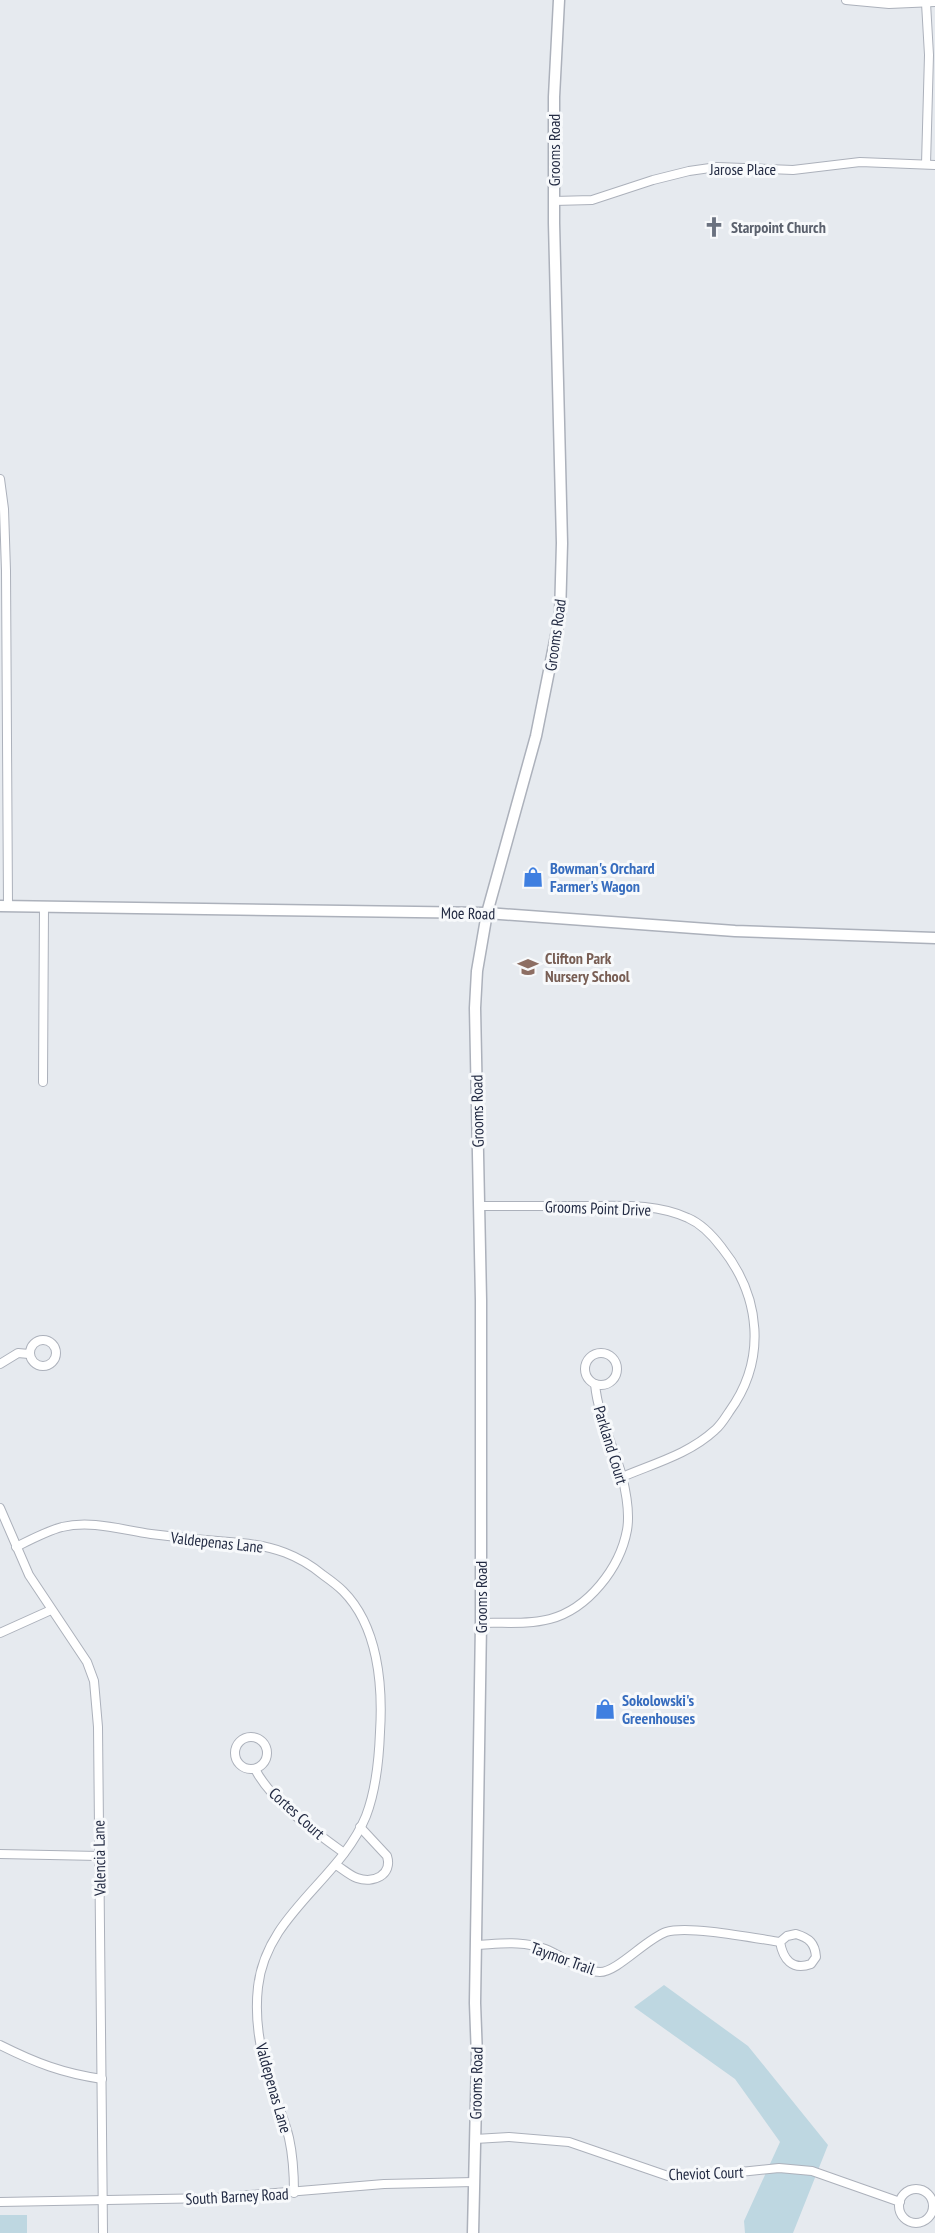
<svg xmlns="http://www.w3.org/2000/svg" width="935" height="2233" font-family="'PT Sans Narrow',sans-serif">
  <rect width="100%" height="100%" fill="#e6eaef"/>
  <g fill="#bed7e1">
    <path d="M664 1985 748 2046 828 2145 793 2233H745L744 2221 780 2142 735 2079 634 2007Z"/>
    <rect x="0" y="2215" width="27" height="18"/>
  </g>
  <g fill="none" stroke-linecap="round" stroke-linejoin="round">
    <g stroke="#acb1bb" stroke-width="10">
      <g id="minor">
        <path d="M846 0 889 4 935 2"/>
        <path d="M926 164 929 55 926 3"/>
        <path d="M554 201 592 200 653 180 689 171 717 167 793 170 860 162 935 165"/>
        <path d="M0 479 4 509 6 571 8 906"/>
        <path d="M43 1082 44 907"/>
        <path d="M479 1206C514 1206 549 1206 585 1206 619 1206 656 1203 688 1218 702 1224 713 1236 722 1248 761 1297 767 1360 729 1412 725 1418 721 1425 715 1430 689 1454 655 1463 622 1477"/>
        <circle cx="43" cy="1353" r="13"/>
        <circle cx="601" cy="1369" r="16"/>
        <path d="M0 1364 18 1353 29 1354"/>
        <path d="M0 1508 29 1575 87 1662 94 1681 98 1727 103 2233"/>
        <path d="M16 1547C30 1540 47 1531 62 1527 92 1520 122 1530 151 1534 181 1538 211 1541 241 1543 273 1546 299 1555 323 1575 330 1580 337 1585 343 1591 378 1626 383 1685 380 1732 379 1759 376 1790 366 1816 340 1880 266 1914 258 1987 254 2022 261 2057 273 2090 278 2106 285 2121 289 2138 293 2156 294 2174 294 2193"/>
        <path d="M481 1623C503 1622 528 1625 550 1619 588 1609 620 1568 627 1530 630 1513 626 1492 622 1476 613 1445 598 1416 595 1384"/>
        <path d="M0 1633 51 1610"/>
        <circle cx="251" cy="1753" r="16"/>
        <path d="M255 1769C272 1802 314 1831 344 1853"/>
        <path d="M0 1854 99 1856"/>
        <path d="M336 1865C343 1869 349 1875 357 1878 373 1884 393 1875 387 1856L360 1827"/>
        <path d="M796 1934C809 1938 815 1943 816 1957L811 1964C792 1971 783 1959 780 1942L787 1936Z"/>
        <path d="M476 1945C499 1944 523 1940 545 1949 563 1956 579 1971 600 1972 617 1972 646 1939 666 1932 688 1925 754 1938 780 1942"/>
        <path d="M0 2045C36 2063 62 2073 102 2079"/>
        <path d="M475 2139 509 2137 569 2142 668 2176 693 2177 779 2168 812 2171 900 2202"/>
        <circle cx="916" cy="2206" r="17"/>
        <path d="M0 2202 214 2198 384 2184 474 2182"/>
      </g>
    </g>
    <g stroke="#acb1bb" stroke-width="13">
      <g id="tertiary">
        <path d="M0 906 487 913 735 931 935 938"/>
        <path d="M473 2233 477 2057 475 2003 481 1623V1300L475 1008 477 971 487 913 536 736 560 616 562 543 554 223V97L559 0"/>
      </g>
    </g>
    <use href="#minor" stroke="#fff" stroke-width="8"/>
    <use href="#tertiary" stroke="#fff" stroke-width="10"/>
  </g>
  <defs>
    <g id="church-bare" transform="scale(1.62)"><path d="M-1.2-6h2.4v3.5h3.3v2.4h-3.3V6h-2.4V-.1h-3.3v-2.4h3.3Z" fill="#6b7280" stroke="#f7f9fb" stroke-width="2.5" paint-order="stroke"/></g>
    <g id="shop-bare" transform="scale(1.62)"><path d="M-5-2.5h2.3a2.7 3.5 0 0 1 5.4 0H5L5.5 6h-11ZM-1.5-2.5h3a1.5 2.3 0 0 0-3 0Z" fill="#3f7fe0" stroke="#f7f9fb" stroke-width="2.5" paint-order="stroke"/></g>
    <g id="school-bare" transform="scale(1.62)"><path d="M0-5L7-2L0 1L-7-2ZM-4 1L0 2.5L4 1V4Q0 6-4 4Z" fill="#8d6e63" stroke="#f7f9fb" stroke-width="2.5" paint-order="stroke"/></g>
  </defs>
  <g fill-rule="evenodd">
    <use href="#church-bare" x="714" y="227"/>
    <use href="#shop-bare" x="533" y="877"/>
    <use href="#school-bare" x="528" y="967"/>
    <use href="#shop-bare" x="605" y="1709"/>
  </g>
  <g text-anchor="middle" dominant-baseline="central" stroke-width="6" stroke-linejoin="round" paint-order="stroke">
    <g font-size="16" fill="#232b43" stroke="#f7f9fb">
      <text transform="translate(554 150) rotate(-90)">Grooms Road</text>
      <text x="743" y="169">Jarose Place</text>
      <text transform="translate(555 635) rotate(-82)">Grooms Road</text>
      <text transform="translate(468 913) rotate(1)">Moe Road</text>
      <text transform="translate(477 1111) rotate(-91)">Grooms Road</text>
      <text transform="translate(598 1208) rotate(2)">Grooms Point Drive</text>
      <text transform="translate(611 1445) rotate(73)">Parkland Court</text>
      <text transform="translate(217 1542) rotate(6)">Valdepenas Lane</text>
      <text transform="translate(481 1597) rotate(-90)">Grooms Road</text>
      <text transform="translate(297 1813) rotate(42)">Cortes Court</text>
      <text transform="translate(99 1858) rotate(-91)">Valencia Lane</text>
      <text transform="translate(563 1958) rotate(20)">Taymor Trail</text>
      <text transform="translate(476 2083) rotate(-89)">Grooms Road</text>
      <text transform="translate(274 2088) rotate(74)">Valdepenas Lane</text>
      <text transform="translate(706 2173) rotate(-2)">Cheviot Court</text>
      <text transform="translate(237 2196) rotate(-3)">South Barney Road</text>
    </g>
    <g font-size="16" font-weight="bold" fill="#5b616d" stroke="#f7f9fb" text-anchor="start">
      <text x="731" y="227">Starpoint Church</text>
    </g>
    <g font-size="16" font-weight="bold" fill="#366cbe" stroke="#f7f9fb" text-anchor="start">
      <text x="550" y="868">Bowman's Orchard<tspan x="550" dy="18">Farmer's Wagon</tspan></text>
      <text x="622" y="1700">Sokolowski's<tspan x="622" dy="18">Greenhouses</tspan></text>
    </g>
    <g font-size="16" font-weight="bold" fill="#785e54" stroke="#f7f9fb" text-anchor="start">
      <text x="545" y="958">Clifton Park<tspan x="545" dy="18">Nursery School</tspan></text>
    </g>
  </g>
</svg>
